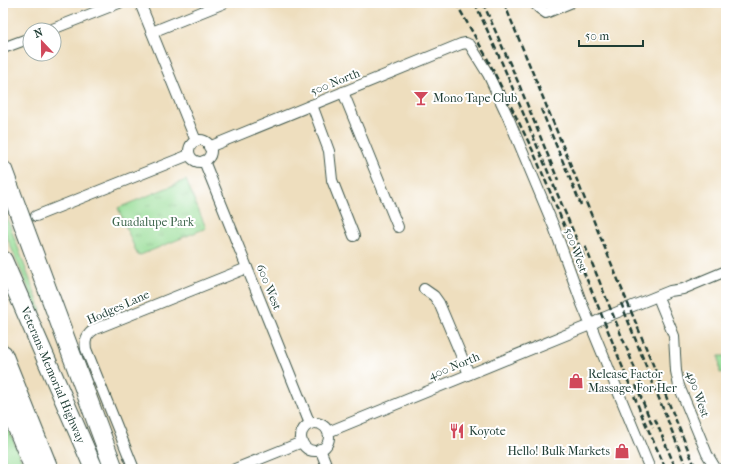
<svg xmlns="http://www.w3.org/2000/svg" width="729" height="472" font-family="'IM FELL French Canon',serif">
  <defs>
    <pattern id="park-tufts" width="24" height="20" patternUnits="userSpaceOnUse"><rect width="24" height="20" fill="#97dd96"/><path d="M3 7l-1-3M5 7V3M7 7l1-3M15 17l-1-3M17 17v-4M19 17l1-3" fill="none" stroke="#7bb47b"/></pattern>
  </defs>
  <rect width="100%" height="100%" fill="#fff"/>
  <filter id="ink" filterUnits="userSpaceOnUse"><feTurbulence type="fractalNoise" baseFrequency=".025" numOctaves="2"/><feDisplacementMap in="SourceGraphic" scale="8" xChannelSelector="R" yChannelSelector="G"/><feConvolveMatrix kernelMatrix="1 2 1 2 8 2 1 2 1" color-interpolation-filters="sRGB"/></filter>
  <filter id="wash" filterUnits="userSpaceOnUse"><feTurbulence type="fractalNoise" baseFrequency=".012" numOctaves="4" result="noise"/><feDisplacementMap in="SourceGraphic" scale="16" xChannelSelector="R" yChannelSelector="G"/><feGaussianBlur stdDeviation="0.9" result="paint"/><feColorMatrix in="noise" values="0 0 0 0 0 0 0 0 0 0 0 0 0 0 0 0 0 1.4 0 .05"/><feComposite in="paint" operator="in"/></filter>
  <g filter="url(#wash)">
    <rect width="100%" height="100%" fill="#eedebe"/>
    <g fill="#97dd96" stroke="#5b8d65">
      <path d="M3 207 41 310 38 311 3 228Z"/>
      <path d="M719 356H726V372L720 373Z"/>
      <path d="M3 415 25 469H9L3 454Z"/>
    </g>
    <path fill="url(#park-tufts)" stroke="#5b8d65" d="M186 180 206 228 138 256 118 208Z"/>
  </g>
  <g filter="url(#ink)">
    <g fill="none" stroke-linecap="round" stroke-linejoin="round">
      <g stroke="#3e5549" stroke-width="12">
        <g id="street">
          <path d="M140 3 196 141"/>
          <path d="M534 3 539 8 546 13 570 3"/>
          <path d="M50 30 119 3"/>
          <path d="M152 32 224 3"/>
          <path d="M3 48 30 38"/>
          <path d="M343 92 398 227"/>
          <path d="M312 105 329 151 332 180 354 236"/>
          <circle cx="200" cy="151" r="11"/>
          <path d="M209 147 461 44 466 43 470 45 488 74 508 117 554 227 582 304 650 469"/>
          <path d="M204 161 310 424"/>
          <path d="M36 216 189 155"/>
          <path d="M424 289 434 296 439 303 469 374"/>
          <path d="M660 302 674 336 676 371 679 386 707 454 716 469"/>
          <circle cx="315" cy="437" r="14"/>
          <path d="M328 432 590 325 603 318 670 291 683 289 726 271"/>
          <path d="M320 449 328 469"/>
          <path d="M134 469 86 349C84 340 87 334 95 329L247 268"/>
          <path d="M235 469 302 442"/>
        </g>
      </g>
      <g stroke="#3e5549" stroke-width="20">
        <g id="highway">
          <path d="M3 170 114 469"/>
          <path d="M3 260 94 469"/>
          <path d="M3 354 49 469"/>
          <path d="M3 394 34 469"/>
        </g>
      </g>
      <use href="#street" stroke="#fff" stroke-width="10"/>
      <use href="#highway" stroke="#fff" stroke-width="18"/>
      <g stroke="#1f3d34" stroke-width="2.5" stroke-dasharray="6 3" stroke-linecap="butt">
        <path d="M456 3 486 56 533 151 598 306 643 418 666 469"/>
        <path d="M475 3 502 63 584 257"/>
        <path d="M483 3 518 82 558 180"/>
        <path d="M504 3 696 469"/>
        <path d="M541 109 581 205"/>
        <path d="M585 246 644 391"/>
        <path d="M621 303 687 469"/>
        <path d="M636 385 653 427"/>
        <path d="M655 419 676 469"/>
      </g>
    </g>
  </g>
  <defs>
    <g id="bar-bare" transform="scale(1.2)"><path d="M-6-5H6L.8 .8V4.5H3.5V6h-7V4.5H-.8V.8Z" fill="#d1495b" stroke="#fff" stroke-width="2.5" paint-order="stroke"/></g>
    <g id="shop-bare" transform="scale(1.2)"><path d="M-5-2.5h2.3a2.7 3.5 0 0 1 5.4 0H5L5.5 6h-11ZM-1.5-2.5h3a1.5 2.3 0 0 0-3 0Z" fill="#d1495b" stroke="#fff" stroke-width="2.5" paint-order="stroke"/></g>
    <g id="restaurant-bare" transform="scale(1.2)"><path d="M-5-6h1v4h1v-4h1v4h1v-4h1v5L-1.5 .5V6h-2V.5L-5-1ZM5-6V6H3V1.5H1.5Q1.5-4 5-6Z" fill="#d1495b" stroke="#fff" stroke-width="2.5" paint-order="stroke"/></g>
  </defs>
  <g fill-rule="evenodd">
    <use href="#bar-bare" x="421" y="98"/>
    <use href="#shop-bare" x="576" y="381"/>
    <use href="#restaurant-bare" x="457" y="431"/>
    <use href="#shop-bare" x="622" y="451"/>
  </g>
  <g text-anchor="middle" dominant-baseline="central" stroke-width="4" stroke-linejoin="round" paint-order="stroke">
    <g font-size="12" fill="#1f3d34" stroke="#fff">
      <text transform="translate(335 82) rotate(-22)">500 North</text>
      <text transform="translate(576 250) rotate(70)">500 West</text>
      <text transform="translate(269 287) rotate(68)">600 West</text>
      <text transform="translate(118 307) rotate(-24)">Hodges Lane</text>
      <text transform="translate(454 366) rotate(-22)">400 North</text>
      <text transform="translate(53 375) rotate(67)">Veterans Memorial Highway</text>
      <text transform="translate(698 394) rotate(71)">490 West</text>
    </g>
    <g font-size="12" fill="#1f3d34" stroke="#fff" text-anchor="start">
      <text x="433" y="98">Mono Tape Club</text>
      <text x="588" y="374">Release Factor<tspan x="588" dy="14">Massage, For Her</tspan></text>
      <text x="469" y="431">Koyote</text>
      <text x="610" y="451" text-anchor="end">Hello! Bulk Markets</text>
    </g>
    <g font-size="12" fill="#3d654c" stroke="#fff">
      <text x="153" y="222">Guadalupe Park</text>
    </g>
  </g>
  <rect width="729" height="472" fill="none" stroke="#fff" stroke-width="16"/>
  <g transform="translate(42 42) rotate(338)"><circle r="19" fill="#ffffff" stroke="#a5b1ae"/>
  <path d="M0-3L7 15L0 10L-7 15Z" fill="#d1495b"/>
  <text y="-6" font-size="11" font-weight="bold" text-anchor="middle" fill="#1f3d34">N</text>
  </g>
  <path d="M579 40v6h64v-6" fill="none" stroke="#1f3d34" stroke-width="2"/>
  <text x="585" y="40" font-size="12" fill="#1f3d34" stroke="#ffffff" stroke-width="3" paint-order="stroke">50 m</text>
</svg>
